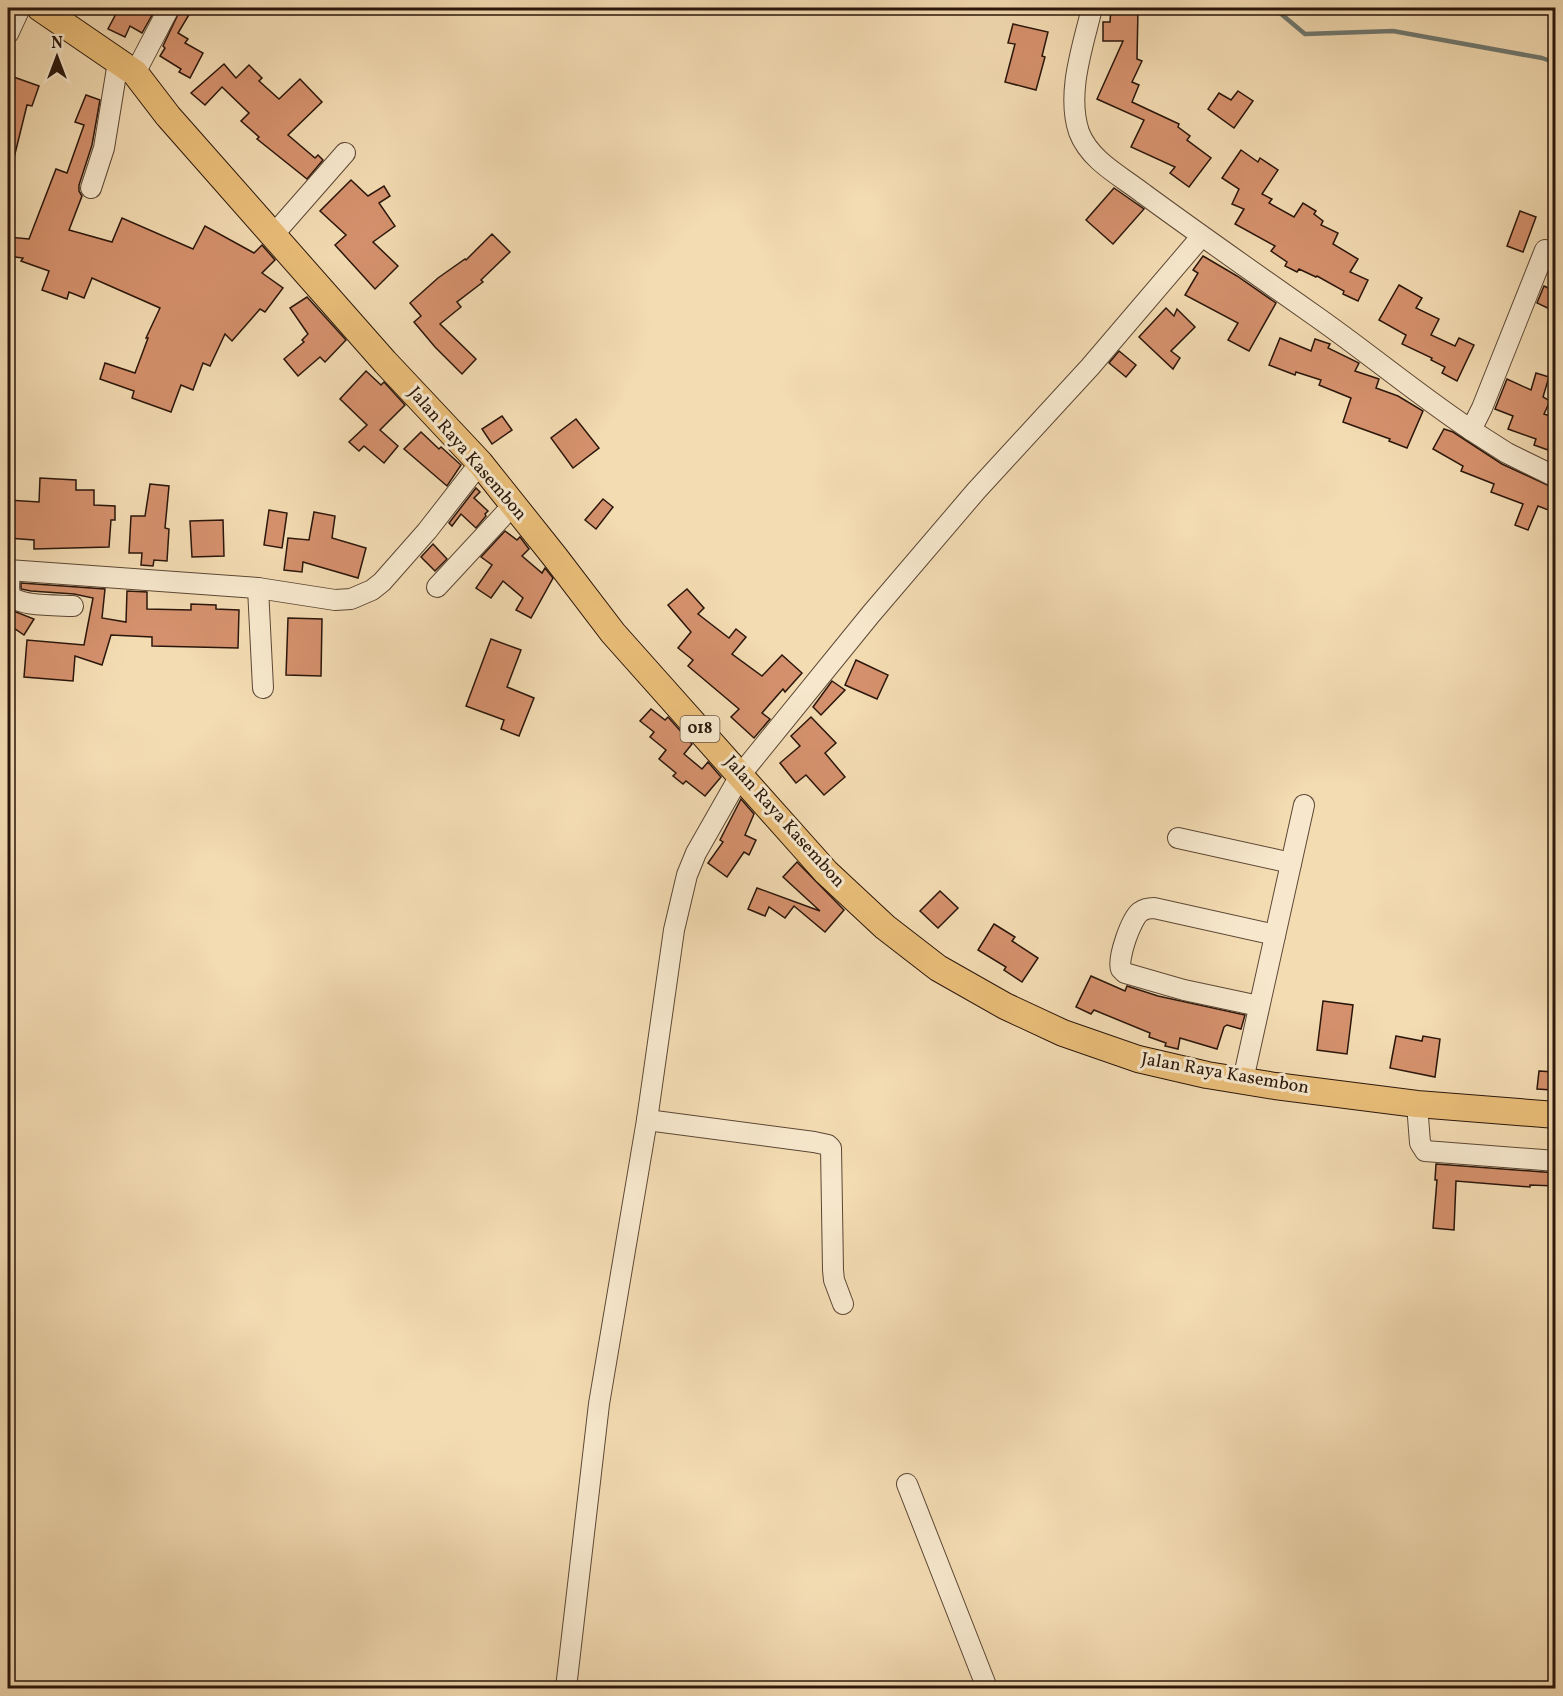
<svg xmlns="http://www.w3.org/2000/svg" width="1563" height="1696" font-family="Vollkorn,serif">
  <rect width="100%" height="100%" fill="#f3dbb2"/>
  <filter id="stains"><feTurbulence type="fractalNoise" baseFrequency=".00333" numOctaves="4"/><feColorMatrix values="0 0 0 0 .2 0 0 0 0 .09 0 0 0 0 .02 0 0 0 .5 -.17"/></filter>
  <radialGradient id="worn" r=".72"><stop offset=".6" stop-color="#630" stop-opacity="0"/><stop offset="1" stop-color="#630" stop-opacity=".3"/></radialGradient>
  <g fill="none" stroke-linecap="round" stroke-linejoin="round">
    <path stroke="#6f7870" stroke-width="4.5" d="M1274 8 1305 34 1393 31 1542 58 1556 63"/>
  </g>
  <g fill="#d5916d" stroke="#2a160b" stroke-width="1.5">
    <path d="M119 8H156L142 33 130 26 125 37 108 29Z"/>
    <path d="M181 8H193L178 33 188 39 185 43 203 53 190 78 179 72 181 69 160 56 165 48 163 46Z"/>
    <path d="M1111 8H1138L1137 59 1142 61 1132 82 1139 85 1132 102 1179 124 1178 127 1190 136 1187 140 1211 158 1189 187 1170 173 1175 167 1131 147 1144 120 1097 99 1123 41H1103V22H1110Z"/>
    <path d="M1013 24 1048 32 1042 56 1045 57 1036 90 1005 82 1015 44 1008 43Z"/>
    <path d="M224 64 236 78 249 65 262 78 259 81 279 99 300 79 322 102 288 135 315 158 318 155 323 160 307 179 257 139 259 137 241 121 249 113 222 87 205 105 191 93Z"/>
    <path d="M8 75 39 86 32 106 27 105 12 166H8Z"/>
    <path d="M1238 91 1253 101 1234 128 1208 109 1219 93 1231 100Z"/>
    <path d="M86 95 100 100 92 145 79 185V191L82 196 69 230 112 242 122 218 193 249 205 226 254 253 262 245 275 260 262 273 283 288 265 312 260 309 232 341 225 334 210 366 203 363 193 390 181 385 171 412 132 398 134 391 100 379 105 363 135 373 148 338H146L160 308 92 278 84 298 69 292 67 299 42 290 49 271 21 261 23 258 8 256V237L29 239 56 169 67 173 84 125 75 122Z"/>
    <path d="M1241 150 1258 162 1260 158 1278 170 1262 194 1272 199 1269 203 1294 217 1303 203 1316 211 1314 214 1323 221 1321 225 1338 233 1333 244 1358 259 1350 272 1368 280 1358 301 1343 294 1344 291 1317 276 1316 277 1299 269 1297 272 1285 266 1287 262 1271 251 1275 246 1235 224 1244 209 1232 204 1239 189 1222 178Z"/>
    <path d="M351 180 368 196 384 186 390 196 379 203 395 226 373 242 398 266 375 289 335 245 346 235 320 211Z"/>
    <path d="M1114 188 1144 209 1113 244 1086 220Z"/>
    <path d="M1520 211 1536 217 1523 252 1507 246Z"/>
    <path d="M492 234 510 252 481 280 483 282 457 302 461 307 440 324 476 359 462 374 435 347 414 322 421 316 410 303 438 278 465 259 466 260Z"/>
    <path d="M1203 256 1237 276 1276 303 1249 351 1228 340 1238 323 1185 295 1198 273 1193 270Z"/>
    <path d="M1399 285 1422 298 1416 308 1439 319 1431 335 1455 346 1459 338 1474 345 1457 381 1442 373 1445 367 1431 360 1432 358 1402 344 1406 335 1379 320Z"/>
    <path d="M1544 286 1556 292V312L1537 303Z"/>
    <path d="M307 297 346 340 325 362 320 357 298 376 284 359 304 342 302 340 308 334 290 308Z"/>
    <path d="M1166 308 1174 316 1177 309 1195 327 1171 351 1180 358 1173 369 1139 337Z"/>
    <path d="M1280 338 1311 351 1315 339 1330 344 1328 348 1359 363 1355 371 1379 379 1376 388 1398 396 1423 411 1407 448 1389 441 1390 439 1343 422 1351 398 1319 385 1321 380 1296 372 1295 375 1269 365Z"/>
    <path d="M1119 351 1136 365 1126 377 1109 363Z"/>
    <path d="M366 371 381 385 384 382 405 405 380 430 398 446 384 463 364 446 359 451 349 442 367 425 340 399Z"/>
    <path d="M1536 373 1549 377 1543 397 1550 401 1544 414 1556 418V431L1548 450 1534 445 1536 439 1508 429 1513 416 1495 409 1507 379 1531 390Z"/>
    <path d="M502 416 512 430 492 444 482 429Z"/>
    <path d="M576 419 599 448 573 468 551 438Z"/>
    <path d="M1444 429 1453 432 1502 464 1556 489V513L1538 506 1528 530 1515 525 1523 504 1491 492 1494 484 1461 471 1463 466 1433 449Z"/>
    <path d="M421 432 439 449 441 447 461 465 447 486 404 449Z"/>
    <path d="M40 478 76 480V490H94V505L115 506V520H111L109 547 34 549V540L8 538V500L39 502Z"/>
    <path d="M150 484 169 486 165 528 169 529 167 561 154 560 153 566 141 565 142 553H129L131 516H145Z"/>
    <path d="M476 488 480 492 474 498 488 511 485 514 486 516 476 528 461 514 452 526 449 523Z"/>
    <path d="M603 499 613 507 596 529 585 520Z"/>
    <path d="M269 510 287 513 282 548 264 545Z"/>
    <path d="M314 512 335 516 332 538 366 548 358 578 303 562 302 572 284 570 288 538 309 540Z"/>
    <path d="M223 520 224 556 192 557 190 521Z"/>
    <path d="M505 531 517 540 520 537 529 549 522 556 542 573 545 568 553 578 531 618 516 610 523 598 503 581 491 598 476 588 492 565 481 557Z"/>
    <path d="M433 544 447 559 435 571 421 557Z"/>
    <path d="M21 583 105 589 102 618 126 622 127 591 147 592V609L191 610V604L216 605V609L239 610 238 648 152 646V637L111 635 102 665 75 656 73 681 24 677 27 640 84 645 93 598 74 594 31 591 21 589Z"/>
    <path d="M687 589 704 608 698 614 729 638 736 629 746 637 732 654 762 676 782 655 802 673 785 692 783 689 762 713 770 719 754 738 731 717 739 709 688 666 693 660 678 648 691 632 668 605Z"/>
    <path d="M11 610 34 619 24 635 8 624V617Z"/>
    <path d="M288 618 322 619 321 676 286 675Z"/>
    <path d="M491 639 521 650 507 687 534 698 519 736 501 729 504 720 466 706Z"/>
    <path d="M856 660 888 675 877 699 845 685Z"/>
    <path d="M832 681 845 690 821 715 813 707Z"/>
    <path d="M651 709 665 720 668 717 692 744 684 754 702 769 708 762 721 777 705 796 686 781 683 784 673 776 676 773 659 759 666 750 650 737 654 732 640 721Z"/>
    <path d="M811 717 836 743 825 753 845 777 824 795 806 775 796 783 780 763 800 746 791 736Z"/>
    <path d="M741 799 754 814 745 835 756 840 749 855 744 852 727 877 708 863 723 842 720 840Z"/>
    <path d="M797 862 844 910 825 932 794 906 785 918 769 907 765 916 748 909 757 888 820 911 783 877Z"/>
    <path d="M940 891 958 908 938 928 920 911Z"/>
    <path d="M994 924 1015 937 1012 941 1038 958 1022 982 1004 970 1006 967 978 950Z"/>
    <path d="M1091 976 1125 991 1127 986 1158 996 1245 1015 1241 1029 1227 1025 1224 1027 1217 1049 1180 1038 1178 1049 1165 1046 1166 1043 1149 1037 1150 1033 1094 1010 1091 1014 1076 1007Z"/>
    <path d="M1323 1001 1353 1005 1347 1054 1317 1050Z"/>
    <path d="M1396 1036 1422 1041 1423 1036 1440 1039 1435 1077 1390 1068Z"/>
    <path d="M1539 1071 1554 1072 1552 1090 1537 1089Z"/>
    <path d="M1436 1164 1556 1173V1186L1530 1185V1187L1456 1181 1454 1230 1433 1228 1437 1180H1435Z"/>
  </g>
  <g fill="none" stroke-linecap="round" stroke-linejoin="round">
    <g stroke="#5c4735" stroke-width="22">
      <g id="minor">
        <path d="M1092 8C1083 46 1066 93 1079 132 1090 161 1121 176 1144 194 1200 235 1257 275 1314 315 1367 352 1417 394 1471 430L1482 408 1545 250"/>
        <path d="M8 34 20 8"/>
        <path d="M135 73 169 8"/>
        <path d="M91 188 104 148 118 62"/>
        <path d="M274 234 345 153"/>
        <path d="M1471 430 1507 453 1556 477"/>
        <path d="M8 570 258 588 335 600 351 599 372 590 382 582 427 531 480 463"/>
        <path d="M10 570C10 577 8 587 10 594 14 607 61 605 73 606"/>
        <path d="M437 587 513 505"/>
        <path d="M258 588 263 688"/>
        <path d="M1178 838 1291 863"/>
        <path d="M1259 1006 1184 990 1125 973 1121 969C1117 959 1131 919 1140 912 1144 909 1149 908 1154 908L1275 935"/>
        <path d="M1243 1080 1304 805"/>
        <path d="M1417 1104 1420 1143 1425 1151 1556 1161"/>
        <path d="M647 1120 814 1142 828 1145 831 1148 833 1270 834 1280 843 1304"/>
        <path d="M907 1484 987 1688"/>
        <path d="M566 1688 599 1404 647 1120 674 930 687 875 696 853 741 774 871 614 976 491 1090 367 1201 237"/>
      </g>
    </g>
    <g stroke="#2a160b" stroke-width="28">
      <path id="major" d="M40 8 135 73 168 116 385 362 480 463 555 557 613 633 826 872 885 927 938 968 1005 1006 1063 1033 1138 1059 1207 1075 1275 1086 1417 1104 1556 1115"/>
    </g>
    <use href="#minor" stroke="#f7e8cd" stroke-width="20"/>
    <use href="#major" stroke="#eabe79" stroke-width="26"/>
  </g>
  <g text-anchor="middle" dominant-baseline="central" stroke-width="6" stroke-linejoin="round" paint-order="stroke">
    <rect fill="#f7e8cd" stroke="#685545" stroke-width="1.5" x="680.5" y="716" width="39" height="26" rx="4.5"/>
    <g font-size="16" font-weight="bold" fill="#2a160b">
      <text x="700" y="729">018</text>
    </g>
    <g font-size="18" fill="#2a160b" stroke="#f7e8cd">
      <text transform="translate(467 454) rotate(49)">Jalan Raya Kasembon</text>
      <text transform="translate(784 822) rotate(48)">Jalan Raya Kasembon</text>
      <text transform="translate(1225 1074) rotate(10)">Jalan Raya Kasembon</text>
    </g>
  </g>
  <rect width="1563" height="1696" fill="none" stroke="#f3dbb2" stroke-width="30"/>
  <rect x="9" y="9" width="1545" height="1678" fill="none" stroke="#2a160b" stroke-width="3"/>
  <rect x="15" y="15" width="1533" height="1666" fill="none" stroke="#2a160b" stroke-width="1.5"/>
  <g transform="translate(57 57)" stroke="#f7e8cd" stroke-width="4.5" paint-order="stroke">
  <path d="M0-4.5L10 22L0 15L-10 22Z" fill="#2a160b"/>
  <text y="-9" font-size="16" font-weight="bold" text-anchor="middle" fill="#2a160b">N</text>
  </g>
  <rect width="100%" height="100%" filter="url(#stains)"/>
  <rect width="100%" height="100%" fill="url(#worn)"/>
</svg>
